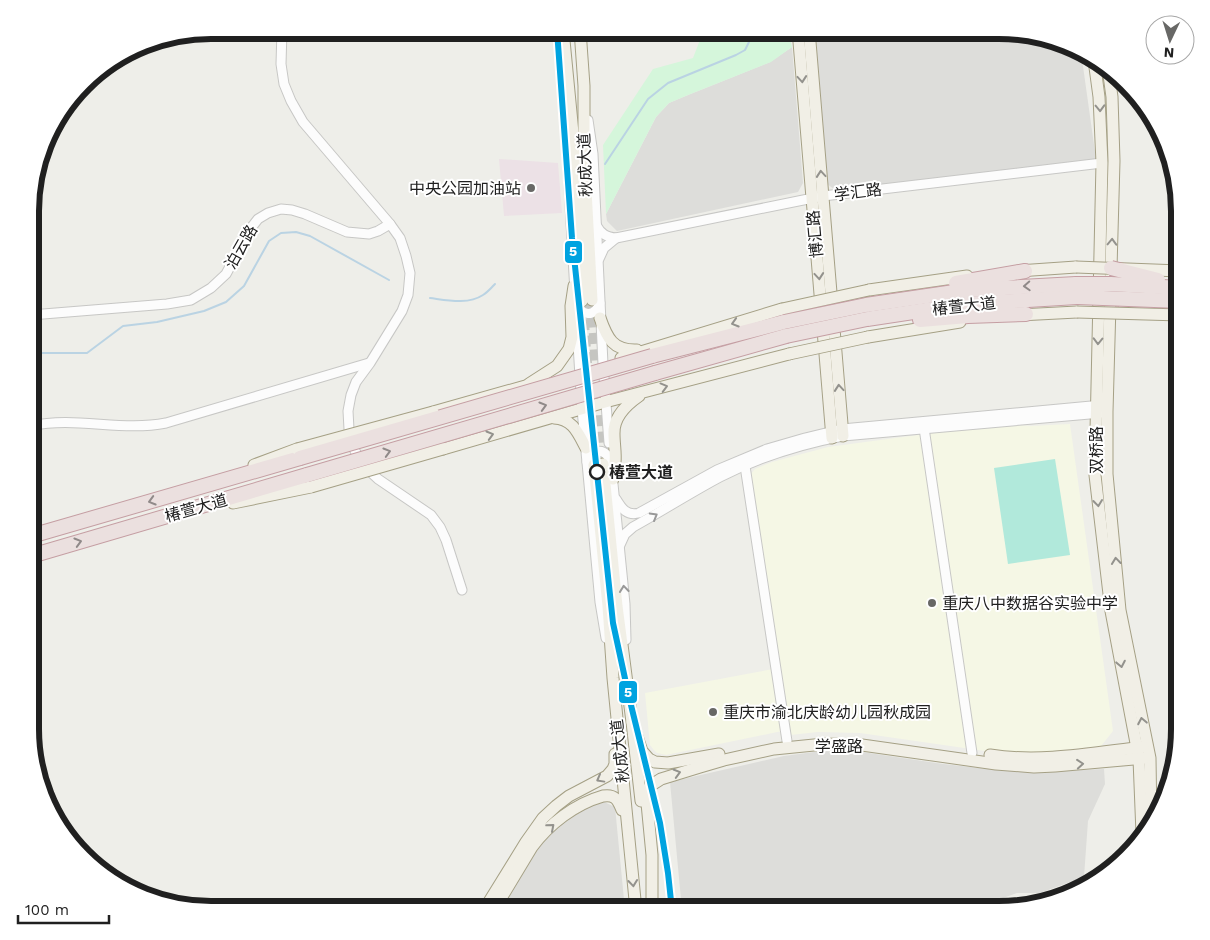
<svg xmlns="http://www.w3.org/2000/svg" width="1210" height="940" font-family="'Work Sans','Noto Sans SC',sans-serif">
  <rect width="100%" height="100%" fill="#eeeee9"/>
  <g fill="#ddddda">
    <path d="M815 30H1010L1068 44 1081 52 1096 159 836 191 825 182Z"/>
    <path d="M792 47 803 183 798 192 617 231 607 221 606 214 656 117 669 103 688 95 770 62Z"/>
    <path d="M822 751 862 752 943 764 997 770 1038 772 1104 769 1105 784 1088 821 1084 877 1040 893H1017L1003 898 995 910H682L670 782 784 756Z"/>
    <path d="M600 800 615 807 625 910H498L543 838 569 816Z"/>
  </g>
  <path fill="#ece1e6" d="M499 159 558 163 562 213 504 216Z"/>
  <g fill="#f5f7e5">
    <path d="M1000 424 1031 426 1070 424 1113 731 1101 746 1023 754 999 753 860 733 818 732 790 735 750 475 755 469 772 462 828 447Z"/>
    <path d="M773 669 782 731 666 755 657 753 653 749 650 745 645 693Z"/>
  </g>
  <path fill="#d5f6db" d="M703 32 734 34 776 33 790 39 792 47 771 62 688 95 669 103 656 117 606 214 603 145 653 69 693 58Z"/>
  <path fill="#b1e9db" d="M1055 459 1070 555 1008 564 994 468Z"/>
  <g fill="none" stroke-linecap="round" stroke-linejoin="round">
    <g stroke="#bad3e3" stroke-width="2">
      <path d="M605 164 648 99 668 83 736 55 745 50 749 42"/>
      <path d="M430 298C446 300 468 305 483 295 488 292 491 288 495 284"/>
      <path d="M31 353H87L123 326 157 322 204 311 226 302 244 286 269 241 281 233 296 232 310 236 389 280"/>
    </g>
    <g stroke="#c5c5c1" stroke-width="11" stroke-dasharray="11 5.5" stroke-linecap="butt">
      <path d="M592 300 603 462"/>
      <path d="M582 303 594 464"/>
    </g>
    <g stroke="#c7c7c5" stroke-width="11">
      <g id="minor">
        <path d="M282 30 281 64 284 84 291 101 303 122 390 224 400 238 406 256 410 273 408 295 402 311 370 363 356 382 351 395 348 411 349 429 355 451 364 466 378 479 431 515 440 527 446 540 462 590"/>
        <path d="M588 120 593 154 603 364 609 443"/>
        <path d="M568 123 567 153 575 292"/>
        <path d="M596 225C601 234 606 237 616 238L604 248 599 259"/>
        <path d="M616 238 823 196 1102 163"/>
        <path d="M575 303C582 316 594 318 600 303"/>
        <path d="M31 315 167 304 191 300 211 288 226 274 251 228 258 219 268 213 281 209 292 210 305 214 347 232 369 234 378 231 390 224"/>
        <path d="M577 328 582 409 600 602 606 638"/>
        <path d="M31 426C76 416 121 432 166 423L369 363"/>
        <path d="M924 428 972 753"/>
        <path d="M587 462C590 454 599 447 607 455 609 458 610 463 612 467"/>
        <path d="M745 466 787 741"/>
        <path d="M612 474 625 604 626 640"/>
        <path d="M616 499C622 509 627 516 639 513L717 470 767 449 805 438 842 429 1102 405"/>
        <path d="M620 545 625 534 633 527C662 511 690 493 720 477 757 458 801 444 843 436L1101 413"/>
      </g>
    </g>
    <g stroke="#a5a085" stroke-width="13">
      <g id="major">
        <path d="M563 30 575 154 582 301"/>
        <path d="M580 30 584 86V153L592 300"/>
        <path d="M798 30 832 438"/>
        <path d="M809 30 843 436"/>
        <path d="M1094 60 1099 97 1102 163 1095 475 1111 611 1139 759 1142 834V837"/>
        <path d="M1108 68 1112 97 1114 161 1107 412V474L1120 610 1150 758 1151 822"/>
        <path d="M1018 271 1076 267"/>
        <path d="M869 290 967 276"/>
        <path d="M1019 315 1077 312"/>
        <path d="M600 318C607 338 613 351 637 350"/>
        <path d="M868 337 960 322"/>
        <path d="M621 358 782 309"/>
        <path d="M529 384 557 366 569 349 572 337 571 306 574 286"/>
        <path d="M433 412 536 383"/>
        <path d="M554 418C573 419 578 433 586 448"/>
        <path d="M443 449 605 402 789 354"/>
        <path d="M603 464 617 606 632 722 641 801"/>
        <path d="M254 465 297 449"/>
        <path d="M594 465 608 606 613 678 636 910"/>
        <path d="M613 479C614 474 615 468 615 463 616 453 614 444 614 434 613 417 626 405 639 396"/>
        <path d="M233 503 311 487"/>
        <path d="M632 722 642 751 649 759 655 762 668 763 719 754"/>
        <path d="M990 755C1041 763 1092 753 1143 747"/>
        <path d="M652 901V855L646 793 650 786 661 779 700 767 724 760 774 749 824 744 862 745 996 764 1034 767 1055 766 1145 758"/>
        <path d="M484 910 526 842 543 818 556 806 569 796 607 776 613 769 615 764V754"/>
        <path d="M494 910 532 847C549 824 575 804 603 796 615 794 618 800 622 810"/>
      </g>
    </g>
    <g stroke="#c59ea3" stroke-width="16">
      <g id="highway">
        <path d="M956 283 1025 271"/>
        <path d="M866 305 968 290 1076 284"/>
        <path d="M1124 311 1169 304"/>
        <path d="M867 319 966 304 1077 297"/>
        <path d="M920 320 968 316 1026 314"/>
        <path d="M652 356 784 322"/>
        <path d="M655 373 786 336"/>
        <path d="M31 536 300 458"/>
        <path d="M31 556 307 475"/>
      </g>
    </g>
    <use href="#minor" stroke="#fcfcfc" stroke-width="9"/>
    <use href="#major" stroke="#f1efe6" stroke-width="11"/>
    <use href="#highway" stroke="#ebe0df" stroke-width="14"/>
    <g stroke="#a5a085" stroke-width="13" stroke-linecap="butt">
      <g id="major-bridge">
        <path d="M1076 267 1180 271"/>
        <path d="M782 309 869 290"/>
        <path d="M1077 312 1180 315"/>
        <path d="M789 354 868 337"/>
        <path d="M297 449 433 412"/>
        <path d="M311 487 443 449"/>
      </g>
    </g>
    <g stroke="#c59ea3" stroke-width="16" stroke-linecap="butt">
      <g id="highway-bridge">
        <path d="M1111 268 1158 280"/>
        <path d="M1076 284H1111L1180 288"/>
        <path d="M1077 297 1180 301"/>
        <path d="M784 322 866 305"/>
        <path d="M786 336 867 319"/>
        <path d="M300 458 652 356"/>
        <path d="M307 475 655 373"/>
      </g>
    </g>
    <use href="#major-bridge" stroke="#f1efe6" stroke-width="11"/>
    <use href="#highway-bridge" stroke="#ebe0df" stroke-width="14"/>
    <g stroke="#fff" stroke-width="10">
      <path id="metro-1" d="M557 30 572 238 613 623 629 697 660 823 668 873 672 910"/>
    </g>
    <use href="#metro-1" stroke="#00a3e0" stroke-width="6"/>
  </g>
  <defs><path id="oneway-chevron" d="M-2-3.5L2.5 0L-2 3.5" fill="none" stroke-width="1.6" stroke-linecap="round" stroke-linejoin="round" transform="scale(1.25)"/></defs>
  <g stroke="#93928d">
    <use href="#oneway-chevron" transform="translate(802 79) rotate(85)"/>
    <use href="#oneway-chevron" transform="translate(1100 108) rotate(88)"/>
    <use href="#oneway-chevron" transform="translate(821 174) rotate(-95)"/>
    <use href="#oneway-chevron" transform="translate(1112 242) rotate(-88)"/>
    <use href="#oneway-chevron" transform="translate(819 276) rotate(85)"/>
    <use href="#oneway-chevron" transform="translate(735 323) rotate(163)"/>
    <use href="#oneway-chevron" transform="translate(1098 341) rotate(91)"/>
    <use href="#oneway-chevron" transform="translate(664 387) rotate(-15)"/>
    <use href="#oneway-chevron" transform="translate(839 388) rotate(-95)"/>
    <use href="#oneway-chevron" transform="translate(490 435) rotate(-16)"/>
    <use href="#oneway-chevron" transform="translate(1098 503) rotate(83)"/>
    <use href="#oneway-chevron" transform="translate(1116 561) rotate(-96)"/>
    <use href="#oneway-chevron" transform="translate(1121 664) rotate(79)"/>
    <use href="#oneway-chevron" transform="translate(1142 721) rotate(-101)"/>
    <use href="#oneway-chevron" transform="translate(1080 764) rotate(-5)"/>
    <use href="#oneway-chevron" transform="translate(677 773) rotate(-16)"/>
    <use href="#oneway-chevron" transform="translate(600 779) rotate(151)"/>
    <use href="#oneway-chevron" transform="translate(551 827) rotate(-41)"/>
    <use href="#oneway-chevron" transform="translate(633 883) rotate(84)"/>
  </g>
  <g stroke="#908a89">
    <use href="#oneway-chevron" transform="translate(1027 286) rotate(177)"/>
    <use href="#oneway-chevron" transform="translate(543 406) rotate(-16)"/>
    <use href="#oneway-chevron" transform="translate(387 452) rotate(-16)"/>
    <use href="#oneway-chevron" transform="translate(152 501) rotate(164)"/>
    <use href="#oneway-chevron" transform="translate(78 542) rotate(-16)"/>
  </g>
  <g stroke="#999">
    <use href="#oneway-chevron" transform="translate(654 516) rotate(-30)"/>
    <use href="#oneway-chevron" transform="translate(624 589) rotate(-96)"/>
  </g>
  <g fill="#686866" stroke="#fff" stroke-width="2">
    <circle cx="531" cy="188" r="5"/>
    <circle cx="932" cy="603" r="5"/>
    <circle cx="713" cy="712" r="5"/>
  </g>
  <circle fill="#fff" stroke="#202020" stroke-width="2.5" cx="597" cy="472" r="7"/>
  <g text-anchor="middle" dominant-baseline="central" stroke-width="4" stroke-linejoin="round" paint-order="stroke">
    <g font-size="16" fill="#202020" stroke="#fff">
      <text transform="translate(585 165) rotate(-92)">秋成大道</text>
      <text transform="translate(858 192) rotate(-7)">学汇路</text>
      <text transform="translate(815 234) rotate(-95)">博汇路</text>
      <text transform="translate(241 247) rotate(-60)">泊云路</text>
      <text transform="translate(964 306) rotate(-6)">椿萱大道</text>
      <text transform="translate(1096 450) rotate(-90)">双桥路</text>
      <text transform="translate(196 508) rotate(-16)">椿萱大道</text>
      <text x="839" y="746">学盛路</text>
      <text transform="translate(620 751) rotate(-96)">秋成大道</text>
    </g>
    <g font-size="16" fill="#202020" stroke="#fff" text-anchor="start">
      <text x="521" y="188" text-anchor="end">中央公园加油站</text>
      <text x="942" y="603">重庆八中数据谷实验中学</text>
      <text x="723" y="712">重庆市渝北庆龄幼儿园秋成园</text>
    </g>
    <g font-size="16" font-weight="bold" fill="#202020" stroke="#fff" text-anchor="start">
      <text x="609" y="472">椿萱大道</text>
    </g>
  </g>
  <path d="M0 0H1210V940H0ZM211 39H999A172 172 0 0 1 1171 211V729A172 172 0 0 1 999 901H211A172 172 0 0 1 39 729V211A172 172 0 0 1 211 39Z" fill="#fff" fill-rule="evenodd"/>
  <path fill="none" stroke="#202020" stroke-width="6" d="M211 39H999A172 172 0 0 1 1171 211V729A172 172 0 0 1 999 901H211A172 172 0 0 1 39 729V211A172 172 0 0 1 211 39Z"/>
  <g stroke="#fff" stroke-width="2">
    <rect x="564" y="240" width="19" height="24" rx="5" fill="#00a3e0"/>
    <rect x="618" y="680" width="20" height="24" rx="5" fill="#00a3e0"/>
  </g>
  <g font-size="14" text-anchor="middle" font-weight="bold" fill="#fff">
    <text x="573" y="256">5</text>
    <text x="628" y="697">5</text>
  </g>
  <g transform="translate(1170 40) rotate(184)"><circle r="24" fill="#ffffff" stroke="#a6a6a6"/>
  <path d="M0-4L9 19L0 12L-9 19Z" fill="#686866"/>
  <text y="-8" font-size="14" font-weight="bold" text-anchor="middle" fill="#202020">N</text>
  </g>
  <path d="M18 915v8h91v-8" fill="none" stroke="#202020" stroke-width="2.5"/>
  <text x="25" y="915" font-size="15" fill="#202020" stroke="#ffffff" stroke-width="4" paint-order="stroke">100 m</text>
</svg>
